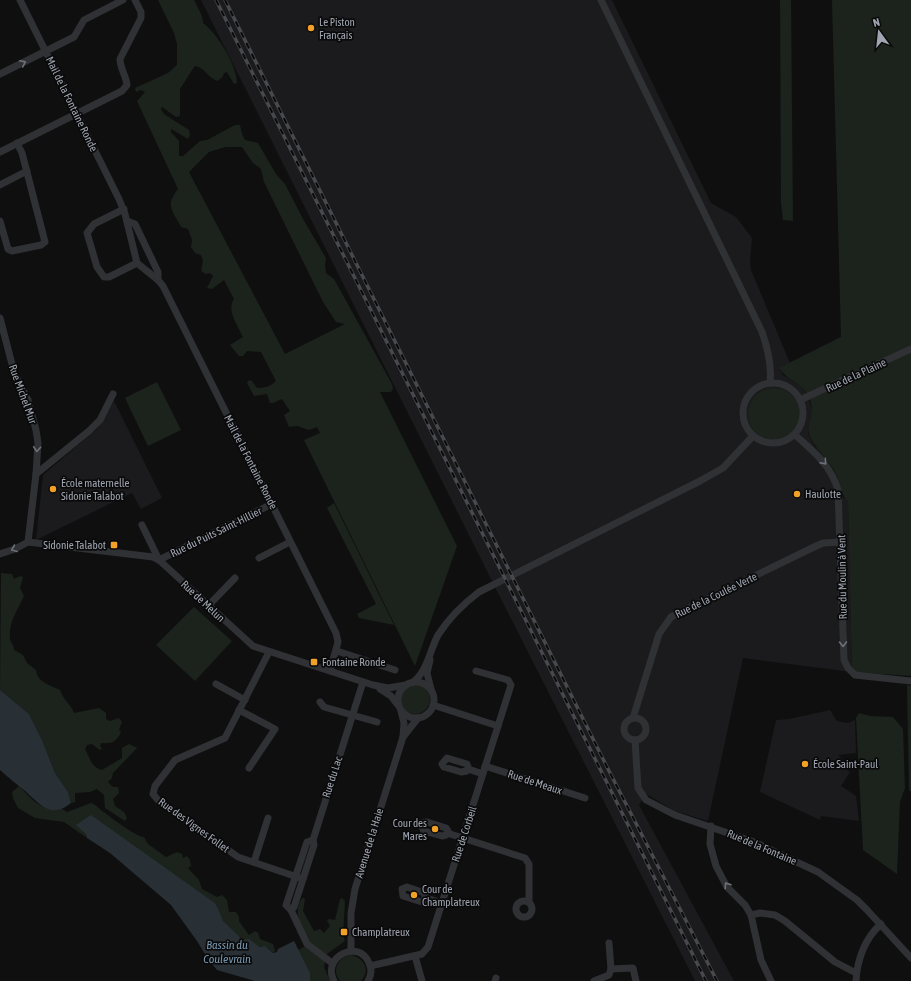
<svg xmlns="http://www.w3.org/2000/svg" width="911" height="981" font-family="'Asap Condensed',sans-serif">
  <rect width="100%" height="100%" fill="#0f0f10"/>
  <g fill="#1b1b1d">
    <path d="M201 0H612L711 203 736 217 752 238 750 262 751 270 790 363 779 369 783 375 800 386 808 395 812 412 808 433 814 446 826 458 835 473 843 497 848 502 852 672 743 658 708 821 675 811 646 794 639 805 734 981H695L499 595Z"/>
    <path d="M114 401 162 498 141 509 132 493 36 540 43 475 98 428Z"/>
    <path d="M830 710 837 721 848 723 855 720 856 753 838 755 846 763 843 766 850 772 841 786 856 796 859 821 821 816 820 820 760 792 776 720 789 719Z"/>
  </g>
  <g fill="#1b231c" fill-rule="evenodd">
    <path d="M158 0H194L202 16 203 23C217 33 237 65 237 83L234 84 227 72 224 73 222 78 217 81C208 78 206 69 196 66L194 67 180 89V116L176 117 162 107 161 109 164 114 189 130 190 135 188 139 171 129V132L179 141V156H183L200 141 207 140 235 125H240L242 134 245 140 258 143 276 174 285 184 303 219 326 258 325 265 326 273 334 279 392 384 393 389 391 392H380L457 546 415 666 304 440 320 433 317 427 309 430 297 426 289 427 284 415 290 411 282 399 273 403H270L267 394 254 396 247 383 249 380 252 381 257 388C265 388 271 386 276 381L261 352 247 351 243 356H239L230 345 243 337C238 326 226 310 234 299L224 280 212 289 207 288 213 276 210 273 206 274 201 271 203 261 201 255 195 253 191 247 192 240 188 229 181 227C172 210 165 205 178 189L137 101 145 92 141 90 136 92 135 88 168 73 177 65V44L174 33ZM225 147H242L253 163 261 169 264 182 323 302 336 322 345 324 285 354 189 172 209 152Z"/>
    <path d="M780 0H791L793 221 783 220 781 203Z"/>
    <path d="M832 0H911V676L852 672 848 502C841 495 840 484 836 474 829 459 815 450 809 434 806 426 817 412 808 395 801 383 786 380 779 368L841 337Z"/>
    <path d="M157 382 181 430 148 446 125 398Z"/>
    <circle cx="774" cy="414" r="26"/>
    <path d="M334 503 394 625 359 618 357 614 376 604 327 508Z"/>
    <path d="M1 573 12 574 14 579 20 576 23 577 20 588 24 596C18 609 8 623 10 639 11 643 14 645 14 650L23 655 27 663 36 670C37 682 50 685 60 690 64 701 71 704 74 713L99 708 106 713V719L110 721 119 718 122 722 119 730 121 732C117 742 111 744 101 743L100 746 102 749 100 750 92 744 87 745 85 749C90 758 91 767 102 770L122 758V748L129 744 137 748 113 773 112 778 108 782 113 787H118L119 793 113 799 115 806 124 812 127 818 125 821 105 808 104 795 97 789 90 792 75 793V802L71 803 68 792 55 773 42 740 29 714 0 690Z"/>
    <path d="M194 607 232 641 195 681 156 645Z"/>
    <circle cx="415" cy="699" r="15"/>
    <path d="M907 685 911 686V791H909Z"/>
    <path d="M859 713 870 716 893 717 903 729 905 788 900 802 897 874 863 850 856 718Z"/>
    <path d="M19 786C31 798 42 813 61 808L67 812 91 803 95 805C102 811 137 838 144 837L148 844 166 857 177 852 182 854 183 858 187 856 190 860 191 866 188 868 199 880 202 889 217 897 222 895 227 900 229 912H236L239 917V921L249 935 255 931 258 933 260 939 273 944 275 951 273 953 268 948C252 947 233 934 223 921 220 917 218 909 216 904L86 834 87 838 64 822 35 818 18 808 13 798 12 792Z"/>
    <path d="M303 898 305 899 303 911 314 931 320 929 324 933 330 926 327 920 329 919 335 920 340 899 342 898 345 901 343 935 345 941 327 954 324 967 330 981H310V973L298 950 306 946C303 934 291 908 303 898Z"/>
    <path d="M351 955C364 958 371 970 361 981H340C331 970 338 957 351 955Z"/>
  </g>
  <g fill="#283036">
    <path d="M0 690 29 714 42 740 55 773 68 792 71 803C50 820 39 803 24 790 16 784 8 777 0 770Z"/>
    <path d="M91 815 216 904 223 921 243 940 249 939 260 947 265 946 273 953 277 952 278 949 294 941 310 973V981H255L217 970 208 959 197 941 171 905 110 853 87 838 86 834 76 825Z"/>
  </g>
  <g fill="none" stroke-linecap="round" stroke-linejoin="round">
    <g stroke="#303135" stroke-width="7">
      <path d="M20 0 119 199 125 214 137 263 158 280 163 286 336 633 338 642 330 671"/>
      <path d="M601 0 762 332C768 349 772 365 770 383"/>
      <path d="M0 74 74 37 84 20 123 0"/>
      <path d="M0 152 122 91 127 85C126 76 120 68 120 59L141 18V12L135 0"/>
      <path d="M0 185 27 171"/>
      <path d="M124 209 94 224 87 233 97 267 104 277H109L137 263"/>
      <path d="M0 221 8 249 12 251 41 245 45 242 22 153 17 143"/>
      <path d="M127 221 135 224 158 272V280"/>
      <path d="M0 318 14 372 28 400 36 430 38 443 36 474 28 542"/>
      <circle cx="773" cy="413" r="30"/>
      <path d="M800 400 911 349"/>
      <path d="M795 435C813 451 831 465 838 490L844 660 848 668 855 675 911 681"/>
      <path d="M36 474 89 431 100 420 113 394"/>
      <path d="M142 525 159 560"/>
      <path d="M28 542 153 557 159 560 253 646 373 685 388 688 406 685"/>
      <path d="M0 554 15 549 28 542"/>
      <path d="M259 558 290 542"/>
      <path d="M159 560 272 504"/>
      <path d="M208 606 235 578"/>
      <path d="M337 651 395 670"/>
      <path d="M269 652 225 738 175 760 155 786 153 794 158 800 238 857 303 879"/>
      <path d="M430 660 427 673 431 689"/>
      <path d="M476 671 508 680 511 685 498 726"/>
      <circle cx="416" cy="700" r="18"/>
      <path d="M413 682C427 672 430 650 438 635 449 618 463 604 479 592L700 481 723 468 753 436"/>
      <path d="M216 684 245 700"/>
      <path d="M380 689 391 696 397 704"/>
      <path d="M320 702 324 707 377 722"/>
      <path d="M239 710 275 729 249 768"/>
      <path d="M633 718 659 634 671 617 814 547 823 543 841 542"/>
      <circle cx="635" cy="729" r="11"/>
      <path d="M403 737 418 718"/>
      <path d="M635 740 638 788 646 800 675 815 754 842 818 872 857 900 868 911 911 958"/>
      <path d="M447 758 467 764 468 767 467 771 461 772 444 767 442 764Z"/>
      <path d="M485 766 585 798"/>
      <path d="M468 769 483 774"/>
      <path d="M427 822 446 828 448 831 446 835 442 836 424 831 422 827 423 823Z"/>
      <path d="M711 826 710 844 716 866 727 887 745 905 751 915 761 960 771 981"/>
      <path d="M447 833 525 858 529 864V902"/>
      <path d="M254 862 268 818"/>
      <path d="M407 887 425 893V900L422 902 403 896 402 889Z"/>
      <path d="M426 898 442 903"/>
      <circle cx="524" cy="909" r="8"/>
      <path d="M291 910 286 905 307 842 313 840"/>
      <path d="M751 915 760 913 775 915 785 921 835 962 856 973"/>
      <path d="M351 951V913L355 889 403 737 404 723 401 711"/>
      <path d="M415 956 422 981"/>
      <path d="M332 963 307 944 291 910 294 907 314 845 313 840 363 682"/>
      <path d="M370 966 422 954 428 947 498 726 433 705"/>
      <path d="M611 969 633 968 636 981"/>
      <path d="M334 981C321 957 359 938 369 963 372 969 371 976 368 981"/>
      <path d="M495 981 496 978"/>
      <path d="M594 981 609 975 611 969 609 943"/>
      <path d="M856 981C857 960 865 938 881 924"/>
    </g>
    <g stroke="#47494e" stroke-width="3.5">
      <g id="rail">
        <path d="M216 0 706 981"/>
        <path d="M225 0 607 767 717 981"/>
      </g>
    </g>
    <use href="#rail" stroke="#0a0a0b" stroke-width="2" stroke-dasharray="6" stroke-linecap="butt"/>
  </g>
  <defs><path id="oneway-chevron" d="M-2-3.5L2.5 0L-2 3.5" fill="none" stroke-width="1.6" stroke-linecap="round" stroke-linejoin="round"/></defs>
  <g stroke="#6e7179">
    <use href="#oneway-chevron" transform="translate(23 63) rotate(-26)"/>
    <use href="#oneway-chevron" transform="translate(37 449) rotate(94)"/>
    <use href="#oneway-chevron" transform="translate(824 462) rotate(49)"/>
    <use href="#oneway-chevron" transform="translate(14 549) rotate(158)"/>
    <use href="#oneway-chevron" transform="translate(843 644) rotate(89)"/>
    <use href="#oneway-chevron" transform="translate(727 885) rotate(-124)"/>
  </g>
  <g fill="#f1a126" stroke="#0a0a0b" stroke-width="1.5">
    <circle cx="311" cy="28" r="4"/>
    <circle cx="53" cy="489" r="4"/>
    <circle cx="797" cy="494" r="4"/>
    <rect x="110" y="541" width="8" height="8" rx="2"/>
    <rect x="310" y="658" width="8" height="8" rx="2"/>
    <circle cx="805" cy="764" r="4"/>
    <circle cx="435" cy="829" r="4"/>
    <circle cx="414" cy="895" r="4"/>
    <rect x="340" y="928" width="8" height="8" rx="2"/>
  </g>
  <g text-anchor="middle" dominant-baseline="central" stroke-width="3.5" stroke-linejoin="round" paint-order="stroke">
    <g font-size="11" fill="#a0a6b1" stroke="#0a0a0b" text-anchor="start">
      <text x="319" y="22">Le Piston<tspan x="319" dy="13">Français</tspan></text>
      <text x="61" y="483">École maternelle<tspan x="61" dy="13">Sidonie Talabot</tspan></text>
      <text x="805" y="494">Haulotte</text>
      <text x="106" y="545" text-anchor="end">Sidonie Talabot</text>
      <text x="322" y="662">Fontaine Ronde</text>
      <text x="813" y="764">École Saint-Paul</text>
      <text x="427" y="823" text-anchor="end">Cour des<tspan x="427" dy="13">Mares</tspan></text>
      <text x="422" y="889">Cour de<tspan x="422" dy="13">Champlatreux</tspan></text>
      <text x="352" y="932">Champlatreux</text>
    </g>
    <g font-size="11" fill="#a0a6b1" stroke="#0a0a0b">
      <text transform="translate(72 104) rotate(64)">Mail de la Fontaine Ronde</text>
      <text transform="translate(856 375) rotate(-25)">Rue de la Plaine</text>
      <text transform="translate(23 394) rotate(70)">Rue Michel Mur</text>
      <text transform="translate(251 462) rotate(63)">Mail de la Fontaine Ronde</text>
      <text transform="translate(216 532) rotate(-26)">Rue du Puits Saint-Hillier</text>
      <text transform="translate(842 577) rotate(-91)">Rue du Moulin à Vent</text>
      <text transform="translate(716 595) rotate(-26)">Rue de la Coulée Verte</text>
      <text transform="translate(203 601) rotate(43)">Rue de Melun</text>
      <text transform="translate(332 777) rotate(-72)">Rue du Lac</text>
      <text transform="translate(535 782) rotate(18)">Rue de Meaux</text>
      <text transform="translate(194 825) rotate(36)">Rue des Vignes Follet</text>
      <text transform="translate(464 834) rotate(-72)">Rue de Corbeil</text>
      <text transform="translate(369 843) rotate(-73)">Avenue de la Haie</text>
      <text transform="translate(762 847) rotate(23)">Rue de la Fontaine</text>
    </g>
    <g font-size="12" font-style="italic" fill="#7697ae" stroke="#0a0a0b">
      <text x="227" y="945">Bassin du<tspan x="227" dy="14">Coulevrain</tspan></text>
    </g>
  </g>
  <g transform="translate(879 32) rotate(345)" stroke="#0a0a0b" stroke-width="3" paint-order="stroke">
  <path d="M0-3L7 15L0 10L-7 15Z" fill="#a0a6b1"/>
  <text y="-6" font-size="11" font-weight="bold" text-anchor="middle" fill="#a0a6b1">N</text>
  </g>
</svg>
